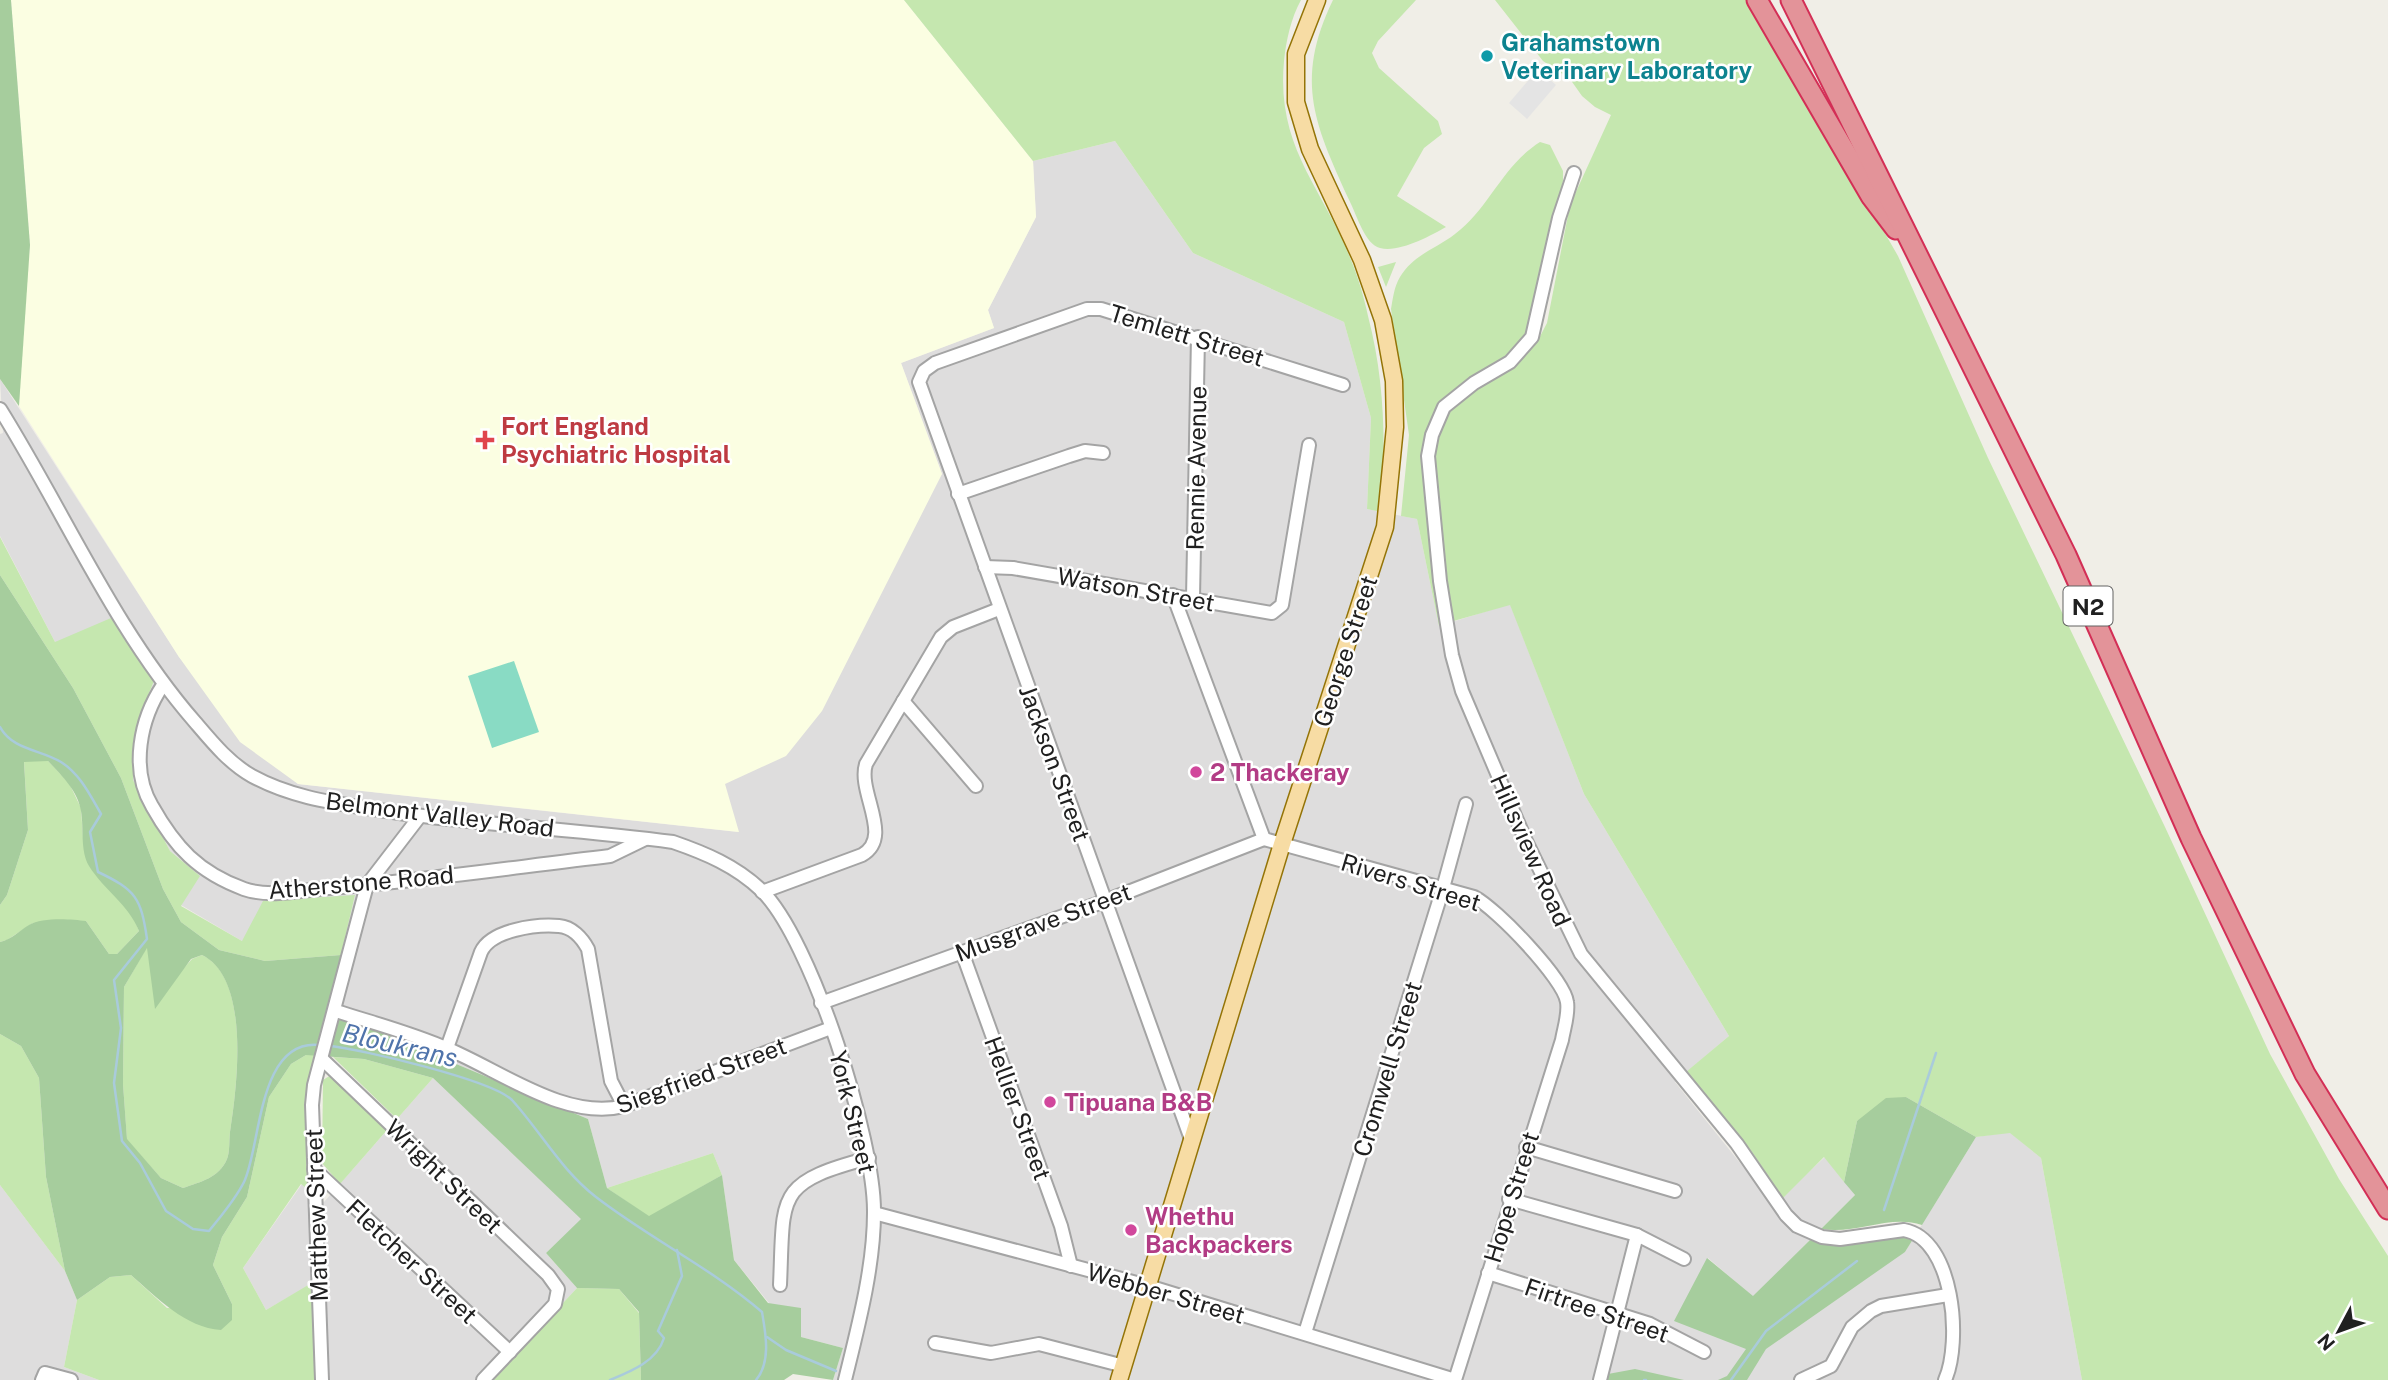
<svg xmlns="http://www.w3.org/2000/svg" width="2388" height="1380" font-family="'Public Sans',sans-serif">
  <rect width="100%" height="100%" fill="#f0eee7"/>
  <g fill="#dedddd">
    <path d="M1115 141 1193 253 1344 322 1371 418 1367 509 1417 519 1439 626 1510 604 1584 794 1729 1036 1675 1082 1773 1204 1825 1157 1855 1195 1753 1297 1708 1258 1675 1321 1905 1252 1976 1137 2010 1132 2041 1158 2082 1380H833L843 1348 801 1337 769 1303 734 1260 722 1175 713 1153 607 1188 588 1119 327 1010 355 895 242 941 181 905 199 876 170 851 133 781 142 710 154 681 55 642 0 536V434L3 433 0 379 179 657 298 784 738 832 724 784 942 474 901 363 994 328 988 310 1036 217 1033 161Z"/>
    <path d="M433 1078 582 1219 546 1253 577 1288 491 1380H329L325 1276 266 1310 243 1268 302 1184 324 1202Z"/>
    <path d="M0 1185 65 1271 77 1300 64 1367 99 1380H0Z"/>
  </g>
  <path fill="#fbfee2" d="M11 0H904L1033 161 1036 217 988 310 994 328 901 363 942 474 822 711 786 756 725 784 739 832 298 784 240 742 179 657 19 406 21 336 30 245Z"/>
  <g fill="#c5e7af">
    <path d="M904 0H1301C1291 18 1286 41 1284 61 1276 148 1322 186 1351 260 1358 277 1364 297 1368 316 1385 381 1386 445 1381 512L1367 509 1371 418 1344 322 1193 253 1115 141 1033 161Z"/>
    <path d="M1333 0H1416L1378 41 1372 53 1379 68 1438 121 1442 134 1424 148 1397 196 1446 227C1430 236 1399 253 1380 248 1365 244 1357 216 1351 204 1316 127 1293 82 1333 0Z"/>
    <path d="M1495 0H1751L1898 256 1988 458 2165 827 2270 1054 2339 1179 2388 1256V1380H2082L2041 1158 2010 1133 1976 1137 1906 1097 1857 1121 1844 1182 1824 1157 1783 1198 1752 1152 1686 1072 1729 1036 1584 794 1510 605 1450 622 1434 466 1439 433 1447 414 1457 402 1505 372 1536 344 1547 323 1570 205 1611 115 1595 107 1582 96 1570 79 1543 61Z"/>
    <path d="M1540 142 1550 145 1563 171V181L1530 327 1520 346 1503 359 1447 395 1427 436 1443 625 1439 626 1417 519 1401 516 1409 435 1391 309C1393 298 1394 287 1400 277 1414 254 1436 249 1455 234 1489 209 1502 166 1540 142Z"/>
    <path d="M1396 262 1386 287 1378 267Z"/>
    <path d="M0 537 55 642 111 618 154 681 142 710 133 780 170 851 200 876 181 906 242 941 263 901 355 895 341 955 265 961 219 950 181 922 163 889 121 778 73 688 0 575Z"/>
    <path d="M30 759 48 761 69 783 81 808 83 838 134 918 139 931 117 954H109L86 921 33 923 7 940 0 942V905L7 895 28 830 24 761Z"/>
    <path d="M147 947 175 978 192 959 202 955C251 978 237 1087 230 1132 229 1140 230 1152 227 1159 219 1178 200 1182 183 1188L161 1178 127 1140 123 1084 124 987Z"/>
    <path d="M0 1034 21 1046 39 1078 46 1177 65 1271 0 1185Z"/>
    <path d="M306 1055H317L310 1191 301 1184 243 1268 266 1310 315 1281 318 1380H99L64 1367 77 1300 110 1277 131 1275 167 1308 232 1304 213 1265 222 1237 247 1197 269 1097 291 1064Z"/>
    <path d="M333 1057 364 1059 433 1078 397 1119Z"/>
    <path d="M331 1075 388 1129 340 1184 322 1163 323 1080Z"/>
    <path d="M713 1153 722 1175 649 1217 607 1188Z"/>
    <path d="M577 1288 619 1289 639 1313 641 1380H491Z"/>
  </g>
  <g fill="#a6cd9d" fill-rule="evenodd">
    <path d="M0 0H11L30 245 19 406 0 379Z"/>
    <path d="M0 575 73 688 121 778 163 889 181 922 219 950 265 961 341 955 327 1010 588 1119 607 1188 649 1216 722 1175 734 1260 768 1303 801 1308V1337L843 1348 833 1380 793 1374 784 1380H641L639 1312 619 1289 577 1288 546 1253 581 1219 433 1078 364 1059 306 1055 291 1064 269 1097 247 1197 222 1237 213 1265 232 1304V1320L221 1330C186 1328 156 1297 131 1275L110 1277 77 1300 65 1271 46 1177 39 1078 21 1046 0 1034V942C12 939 19 931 29 925 42 917 71 919 86 921L109 954H117L139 931C129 905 104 890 89 866 80 851 84 828 81 811 78 791 62 776 48 761L24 762 28 830 7 895 0 905ZM147 948 155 1009 191 959 202 955C251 979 237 1087 230 1132 229 1140 230 1152 227 1159 219 1178 200 1182 183 1188L161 1178 127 1139 123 1084 124 987Z"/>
    <path d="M1906 1097 1976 1137 1922 1225C1889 1214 1856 1235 1821 1229L1855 1195 1844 1182 1857 1121 1886 1098Z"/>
    <path d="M1915 1236 1905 1252 1766 1349 1747 1380H1718L1727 1376 1746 1349 1674 1321 1707 1258 1753 1296 1810 1240 1833 1245 1881 1237Z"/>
    <path d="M1635 1369 1684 1380H1606L1608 1374Z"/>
  </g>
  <path fill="#89dbc4" d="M514 661 539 732 492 748 468 676Z"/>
  <path fill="#e4e4e4" d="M1538 69 1556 85 1527 119 1509 103Z"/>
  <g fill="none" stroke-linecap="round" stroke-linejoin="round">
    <g stroke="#a9cbdb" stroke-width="2.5">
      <path d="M0 727C13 750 39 749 61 762 80 774 90 795 101 814L90 832 98 872C136 890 141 898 147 939L114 980 121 1028 114 1083 122 1141 140 1163 166 1211 193 1229 209 1231C221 1216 235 1200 244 1182 261 1148 257 1039 319 1045"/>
      <path d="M329 1046C361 1049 492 1080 512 1100 541 1132 561 1170 596 1197 649 1238 711 1268 762 1312 766 1335 771 1362 756 1380"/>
      <path d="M1884 1210 1936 1053"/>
      <path d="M767 1337 786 1350 836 1371"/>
      <path d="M610 1380C632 1371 657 1361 664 1338L658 1331 682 1276 677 1250"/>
      <path d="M1644 1380H1646"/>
      <path d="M1731 1380 1766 1331 1857 1261"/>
    </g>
    <g stroke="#a4a4a4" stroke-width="16">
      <g id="minor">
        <path d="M1574 173 1559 218 1532 337 1510 362 1474 383 1444 407 1432 435 1428 456 1440 581 1452 655 1462 691 1525 839 1581 954 1737 1144 1786 1215 1797 1226 1822 1237 1840 1239 1904 1230C1954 1239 1962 1342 1945 1380"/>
        <path d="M0 409C65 513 114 629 195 722 212 742 229 763 252 776 292 798 335 803 379 810 476 825 575 829 673 842 705 853 736 866 761 890 812 939 875 1141 874 1213 874 1267 858 1327 845 1380"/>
        <path d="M958 494 1069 456 1085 451 1103 453"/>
        <path d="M985 567 1013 568 1272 613 1282 605 1309 445"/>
        <path d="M1173 595 1264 839"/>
        <path d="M1193 598 1198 337"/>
        <path d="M163 685C140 719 130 769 152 806 175 847 198 872 244 889 270 898 303 890 329 888 423 881 516 867 610 856L645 839"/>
        <path d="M903 701 976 786"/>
        <path d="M1264 839 1474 897C1496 908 1564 979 1567 1002 1569 1014 1564 1028 1562 1040L1455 1380"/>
        <path d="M762 892 862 855C894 837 857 792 866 764L941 637 953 627 999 609"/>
        <path d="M962 952 1061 1226 1071 1266"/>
        <path d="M821 1003 1105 901 1264 839"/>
        <path d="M336 1011C373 1023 412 1033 448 1049 501 1071 566 1121 624 1106L831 1028"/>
        <path d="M447 1048 481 952C491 930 536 924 559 926 572 927 582 938 588 949L611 1081 624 1106"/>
        <path d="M322 1059 548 1275 558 1289 555 1304 483 1380"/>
        <path d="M1192 1142 919 382 924 371 935 363 1087 309H1101L1343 385"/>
        <path d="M1526 1147 1675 1191"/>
        <path d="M314 1169 510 1352"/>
        <path d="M1509 1199 1637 1235 1684 1259"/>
        <path d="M874 1213 1148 1286 1455 1380"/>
        <path d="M1488 1273 1650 1324 1704 1352"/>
        <path d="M780 1285C784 1195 774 1183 869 1158"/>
        <path d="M1305 1333 1443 888 1466 804"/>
        <path d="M935 1343 991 1353 1039 1344 1124 1366"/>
        <path d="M42 1380 45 1373 71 1380"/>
        <path d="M322 1380 312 1105 314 1085 367 885 420 816"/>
        <path d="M1600 1380 1637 1235"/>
        <path d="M1801 1380 1831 1366 1852 1327 1871 1311 1881 1306 1948 1295"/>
      </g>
    </g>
    <g stroke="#947407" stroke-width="19">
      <path id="major" d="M1119 1380 1282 844 1385 527 1395 427 1394 381 1383 320 1362 260 1310 149 1296 102V54L1317 0"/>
    </g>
    <g stroke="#d32f56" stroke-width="23">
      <g id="highway">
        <path d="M1757 0 1871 196 1896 229"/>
        <path d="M1791 0 2066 555 2191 838 2305 1074 2388 1209"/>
      </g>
    </g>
    <use href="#minor" stroke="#fff" stroke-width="12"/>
    <use href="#major" stroke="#f7dca4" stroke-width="16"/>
    <use href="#highway" stroke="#e39399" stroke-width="19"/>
  </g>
  <circle fill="#0f9aa8" stroke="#fff" stroke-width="2.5" cx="1487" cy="56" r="7"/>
  <path fill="#e0444e" stroke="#fff" stroke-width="2.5" d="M481.5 429.5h7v7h7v7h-7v7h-7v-7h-7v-7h7z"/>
  <g fill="#d1479c" stroke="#fff" stroke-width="2.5">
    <circle cx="1196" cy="772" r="7"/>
    <circle cx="1050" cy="1102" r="7"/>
    <circle cx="1131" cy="1230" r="7"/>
  </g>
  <g text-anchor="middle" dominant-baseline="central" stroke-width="5" stroke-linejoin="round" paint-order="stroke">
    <rect fill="#fff" stroke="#636363" stroke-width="2" x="2063.5" y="586.5" width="49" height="39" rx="5"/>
    <g font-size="23" font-weight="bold" fill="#202020">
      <text x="2088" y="606">N2</text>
    </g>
    <g font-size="24" font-weight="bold" fill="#0d838f" stroke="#fff" text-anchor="start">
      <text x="1501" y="42">Grahamstown<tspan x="1501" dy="28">Veterinary Laboratory</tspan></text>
    </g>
    <g font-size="24" fill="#202020" stroke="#fff">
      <text transform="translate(1187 335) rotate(17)">Temlett Street</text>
      <text transform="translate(1196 468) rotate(-89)">Rennie Avenue</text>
      <text transform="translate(1136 589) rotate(10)">Watson Street</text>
      <text transform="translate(1345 651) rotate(-72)">George Street</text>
      <text transform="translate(1055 763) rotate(70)">Jackson Street</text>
      <text transform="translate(440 814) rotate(7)">Belmont Valley Road</text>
      <text transform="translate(1531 850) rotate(66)">Hillsview Road</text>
      <text transform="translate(361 882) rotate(-5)">Atherstone Road</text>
      <text transform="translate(1411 882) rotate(17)">Rivers Street</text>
      <text transform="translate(1043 922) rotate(-20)">Musgrave Street</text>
      <text transform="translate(1387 1069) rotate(-73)">Cromwell Street</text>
      <text transform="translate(701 1075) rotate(-20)">Siegfried Street</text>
      <text transform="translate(1018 1108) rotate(70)">Hellier Street</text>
      <text transform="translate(853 1112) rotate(76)">York Street</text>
      <text transform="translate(444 1176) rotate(44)">Wright Street</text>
      <text transform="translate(1511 1197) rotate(-73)">Hope Street</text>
      <text transform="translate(316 1215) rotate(-92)">Matthew Street</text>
      <text transform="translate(412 1261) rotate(43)">Fletcher Street</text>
      <text transform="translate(1166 1293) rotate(16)">Webber Street</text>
      <text transform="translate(1597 1310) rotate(19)">Firtree Street</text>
    </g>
    <g font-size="24" font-weight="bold" fill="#be3a42" stroke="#fff" text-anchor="start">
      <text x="501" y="426">Fort England<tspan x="501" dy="28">Psychiatric Hospital</tspan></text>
    </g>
    <g font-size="24" font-weight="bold" fill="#b23c85" stroke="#fff" text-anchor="start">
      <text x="1210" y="772">2 Thackeray</text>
      <text x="1064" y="1102">Tipuana B&amp;B</text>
      <text x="1145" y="1216">Whethu<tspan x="1145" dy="28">Backpackers</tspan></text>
    </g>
    <g font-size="26" font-style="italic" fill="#5074ab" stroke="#fff">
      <text transform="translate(400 1045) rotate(13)">Bloukrans</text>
    </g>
  </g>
  <g transform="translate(2339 1331) rotate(229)" stroke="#ffffff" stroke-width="5" paint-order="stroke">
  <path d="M0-5L12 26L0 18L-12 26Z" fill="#202020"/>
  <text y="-10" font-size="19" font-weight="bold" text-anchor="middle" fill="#202020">N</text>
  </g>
</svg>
